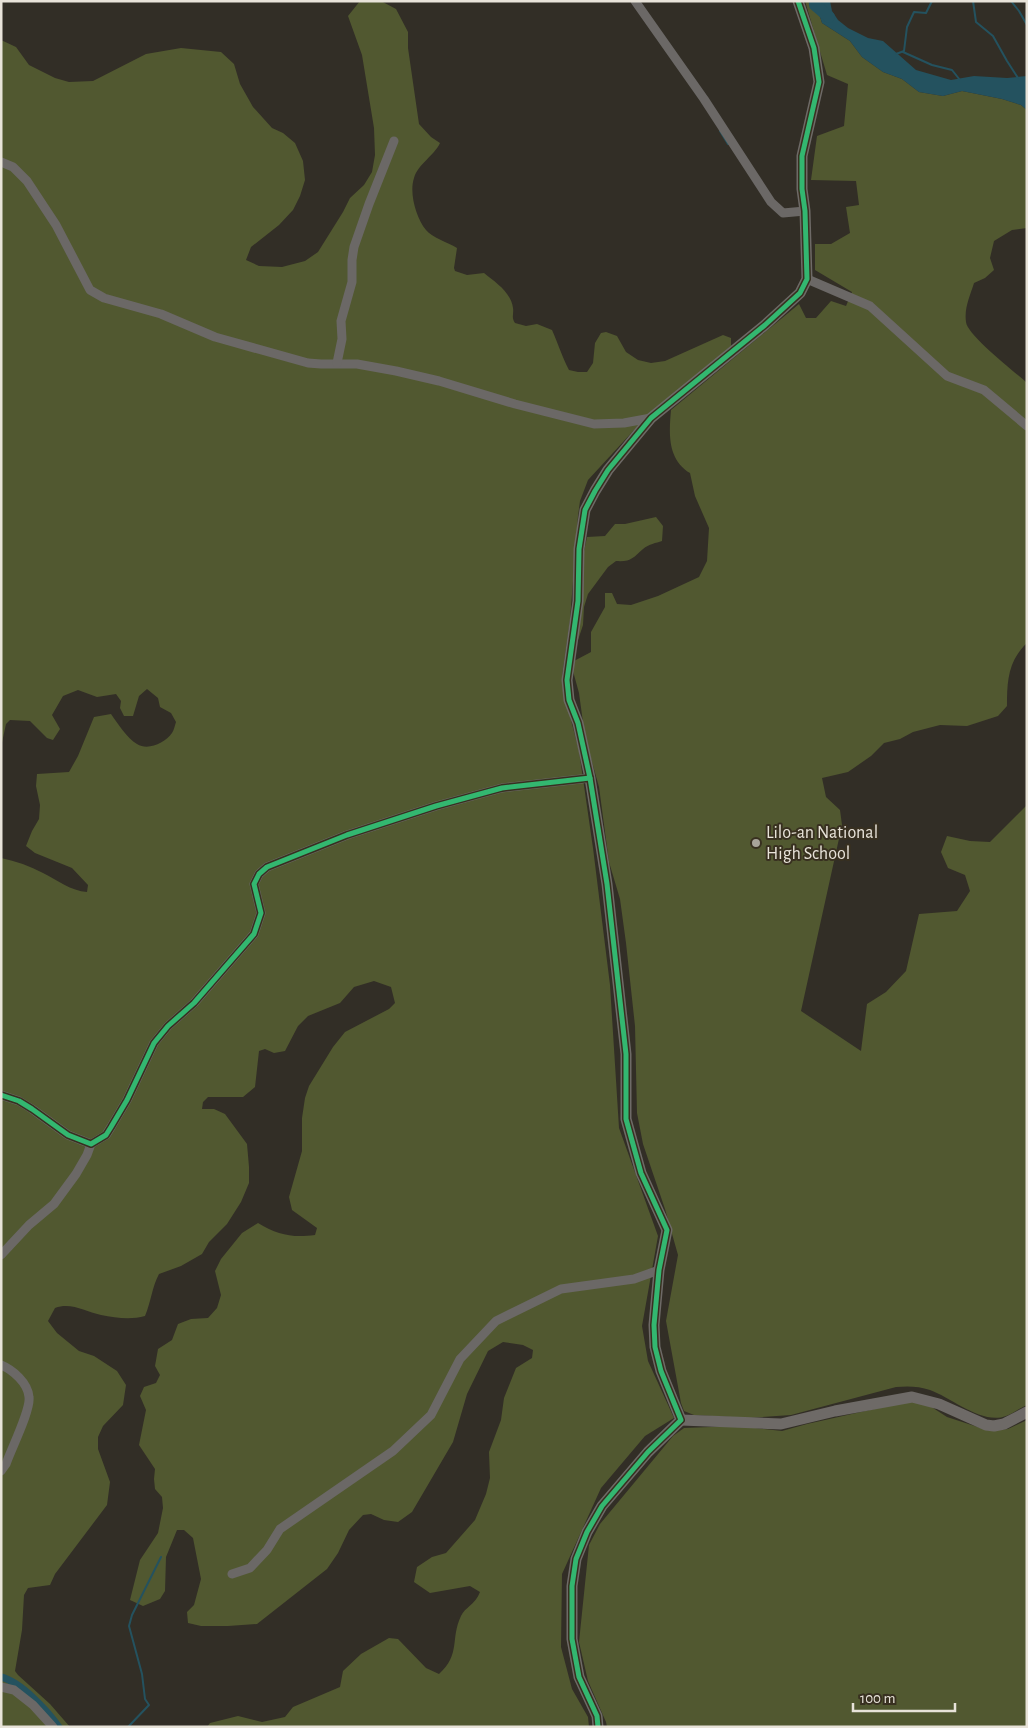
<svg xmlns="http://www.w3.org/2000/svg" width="1028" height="1728" font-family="'Alegreya Sans',sans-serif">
  <rect width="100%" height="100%" fill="#322e26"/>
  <g fill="#515830">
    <path d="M360 1H381L396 9 408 32V48L419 124 431 137 440 143C434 156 418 164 414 178 409 193 416 218 426 230 431 237 449 243 457 248L454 268 455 271 467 275 484 273C495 282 511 292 513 308 514 314 511 317 515 323L526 326 537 324 552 330C558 343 562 357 569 370L578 372H587L593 363 595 343 601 333 606 332 617 336 626 352 638 360 651 363 665 361 723 335 731 338V346L635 429 588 480 580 501 578 516 570 620 562 676 563 689 579 751 593 848 610 985 619 1128 658 1236 642 1326 648 1361 674 1418 645 1436 601 1488 562 1574 561 1647 572 1689 588 1717 589 1727H207L210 1723 238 1716 262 1722 285 1717 293 1707 340 1687 343 1671 361 1654 389 1638 398 1639 426 1668 439 1674C461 1654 450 1639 461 1616 465 1607 475 1605 480 1592L470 1586 430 1593 414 1582 417 1567 432 1557 446 1553 475 1520 486 1494 490 1478 489 1452 501 1420 504 1398 516 1368 532 1358 533 1350 523 1345 503 1342 488 1351 467 1394 453 1442 412 1512 398 1522 384 1520 371 1514 363 1515 349 1530 338 1553 327 1569 257 1624 228 1626H201L188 1623 187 1612 194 1605 201 1579 193 1538 184 1530H177L166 1557 165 1591 160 1599 143 1606 130 1600 140 1560 158 1533 163 1508 162 1497 155 1489 154 1479 155 1469 139 1445 146 1410 140 1396 144 1387 156 1383 160 1375 155 1366 158 1349 172 1340 178 1324 191 1319 208 1318 217 1308 221 1295 215 1271 221 1259 242 1233 258 1223C278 1235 292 1238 315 1235L317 1228 292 1210 289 1197 302 1151V1118L305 1098 309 1086 333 1047 345 1032 389 1009 395 1003 391 987 374 981 354 987 340 1003 308 1016 298 1026 285 1051 274 1053 265 1049 259 1051 255 1087 243 1097H208L203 1102 202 1109H214L225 1114 247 1144 249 1167V1183L241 1202 227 1224 209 1242 202 1254 181 1266 159 1274C152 1287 151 1302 145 1316 131 1320 116 1318 101 1315 85 1312 72 1302 55 1308L48 1321 57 1333 79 1351 94 1356 117 1371 126 1385 123 1405 103 1426 98 1437V1449L110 1482 107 1505 55 1574 50 1585 28 1588 24 1595 22 1630 15 1671 18 1675 50 1704 70 1727H1V858C16 861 30 866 43 873 57 880 71 891 87 892L88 885 72 868 35 853 26 846 32 831 39 819 40 805 36 786 37 774 69 772 78 756 94 717 111 714C118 724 127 738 137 744 148 751 165 743 172 733 174 730 175 725 176 722L171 713 160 707 158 698 147 689 139 696 133 716H124L120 708 121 701 116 694 97 697 78 690 63 696 52 715 60 729 53 740 47 738 30 721 10 720 6 724 1 747V40L16 47 29 65 55 78 69 82 93 81 146 54 181 48 221 52 234 64 240 84 253 107 272 128 283 133 295 143 303 161 305 180 300 196 293 210 279 225 251 247 246 260 259 266 282 267 305 261 318 252 343 212 350 198 364 185 372 172 375 155 374 128 362 55 348 16Z"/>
    <path d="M805 1H815L822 23 850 41 862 57 883 72 902 79 919 92 943 96 962 91 1002 99 1021 105 1027 110V228L1012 230 994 241 990 258 994 270 985 278 974 283C970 296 964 308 966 322 967 335 1015 372 1027 383V643C1008 661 1007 681 1007 706L998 716 967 726 940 725 913 732 900 739 884 743 871 756 848 772 822 778 826 797 840 810 842 825 801 1011 861 1051 867 1004 886 992 906 971 919 914 957 911 970 891 965 875 948 868 941 852 947 836 970 841 990 842 1027 805V1405C1020 1408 1013 1413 1006 1416 982 1425 952 1398 930 1390 919 1386 907 1386 896 1387L791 1415 748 1418 694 1415 684 1411 681 1403 666 1321 678 1255 665 1209 643 1144 637 1113 635 1026 626 943 620 899 609 862 599 787 585 737 579 693 573 671 574 661 591 652V632L605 607V593H612L617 604 631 605 658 596 699 577 707 561 709 528 695 496 690 473C667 459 669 433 671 410L799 304 806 318H816L831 301 846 306 852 292 815 270V244H831L850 233 846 207 859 205 856 181 811 180 817 136 844 126 848 84 827 75Z"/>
    <path d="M656 517 663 526 662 541C656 543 649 544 643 549 633 558 631 562 616 561L608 567 588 594 584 607 583 625 578 640 574 639 583 556 587 537 605 536 615 524H625Z"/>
    <path d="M910 1401 930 1406 947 1417 990 1431 1008 1429 1027 1420V1727H607L606 1722 588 1681 579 1642 589 1545 600 1524 673 1436 684 1428 737 1426 782 1431 807 1424Z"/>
  </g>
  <path fill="#24525f" d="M815 1H830L832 11 838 20 848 28 868 38 883 41 916 70 951 80 974 76 1007 78 1027 76V110L1021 105 1002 99 962 91 943 96 919 92 902 79 883 72 862 57 850 41 822 23Z"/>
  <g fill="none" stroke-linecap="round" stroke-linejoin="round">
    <g stroke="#24525f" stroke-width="2">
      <path d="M973 1 976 22 993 36 1007 61 1018 78"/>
      <path d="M1011 1 1019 11 1027 25"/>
      <path d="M903 52 932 65 952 70 960 80"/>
      <path d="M896 54 904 51 907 27 914 12 926 13 932 1"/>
      <path d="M720 131 728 144"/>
      <path d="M128 1727 149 1705 145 1699 142 1674 129 1626 132 1615 161 1557"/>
    </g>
    <path stroke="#24525f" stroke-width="7" d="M1 1677C21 1682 47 1710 59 1727"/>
    <path stroke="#24525f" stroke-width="12" d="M815 1V5L829 17"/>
    <g stroke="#6b6866" stroke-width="9">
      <path d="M635 1 704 99 771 202 783 213 805 211"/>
      <path d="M1 162 13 167 27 181 56 225 90 290 104 298 161 314 215 337 308 363 321 364H357L396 371 439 381 515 404 594 424 624 423 651 418"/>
      <path d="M807 279 870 306 947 376 984 390 1027 426"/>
      <path d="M337 363 342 339 341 321 352 282V260L354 247 369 204 394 141"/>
      <path d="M1 1095 19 1101 32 1109 68 1135 91 1144 106 1135 111 1127 127 1100 154 1043 168 1026 194 1003 254 934 261 913 254 884 259 874 267 867 347 835 436 806 502 788 590 778"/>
      <path d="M1 1255 29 1225 54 1204 76 1174 87 1155 91 1144"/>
      <path d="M1 1365C13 1370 28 1383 29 1397 31 1410 11 1449 6 1464L1 1471"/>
      <path d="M232 1574 250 1568 267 1550 280 1529 393 1451 431 1415 460 1359 496 1321 561 1289 634 1279 659 1270"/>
      <path d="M1 1687 14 1690 33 1705 53 1727"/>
    </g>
    <g stroke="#6e6a67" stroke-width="11">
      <path d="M681 1420 781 1424 835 1411 912 1397 939 1404 986 1425 994 1426 1004 1424 1027 1412"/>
      <path d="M598 1727 597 1716 579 1677 572 1639V1586L576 1559 587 1532 602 1506 648 1452 681 1420 661 1371 655 1347 654 1325 659 1270 667 1230 641 1173 626 1119V1054L607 884 590 778 578 723 569 700 567 680 578 601 579 549 585 510 595 491 608 470 651 418 765 325 800 293 807 279 805 211 802 189V156L819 82 814 48 798 1"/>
    </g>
    <g stroke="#383020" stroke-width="8">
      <g id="cycleway">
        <path d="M1 1095 19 1101 32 1109 68 1135 91 1144 106 1135 111 1127 127 1100 154 1043 168 1026 194 1003 254 934 261 913 254 884 259 874 267 867 347 835 436 806 502 788 590 778"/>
        <path d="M598 1727 597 1716 579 1677 572 1639V1586L576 1559 587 1532 602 1506 648 1452 681 1420 661 1371 655 1347 654 1325 659 1270 667 1230 641 1173 626 1119V1054L607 884 590 778 578 723 569 700 567 680 578 601 579 549 585 510 595 491 608 470 651 418 765 325 800 293 807 279 805 211 802 189V156L819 82 814 48 798 1"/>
      </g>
    </g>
    <use href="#cycleway" stroke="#33b770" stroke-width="5"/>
  </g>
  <circle fill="#a8a49a" stroke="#383020" stroke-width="2" cx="756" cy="843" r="5"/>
  <g text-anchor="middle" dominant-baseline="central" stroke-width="4" stroke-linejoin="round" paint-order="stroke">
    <g font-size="18" fill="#e8e3d9" stroke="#383020" text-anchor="start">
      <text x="766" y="833">Lilo-an National<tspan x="766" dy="21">High School</tspan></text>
    </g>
  </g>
  <rect width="1028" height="1728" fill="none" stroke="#e8e3d9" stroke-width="5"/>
  <path d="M853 1703v8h102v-8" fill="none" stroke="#e8e3d9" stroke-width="2.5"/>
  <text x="860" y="1703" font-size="15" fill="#e8e3d9" stroke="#383020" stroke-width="4" paint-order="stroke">100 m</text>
</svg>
